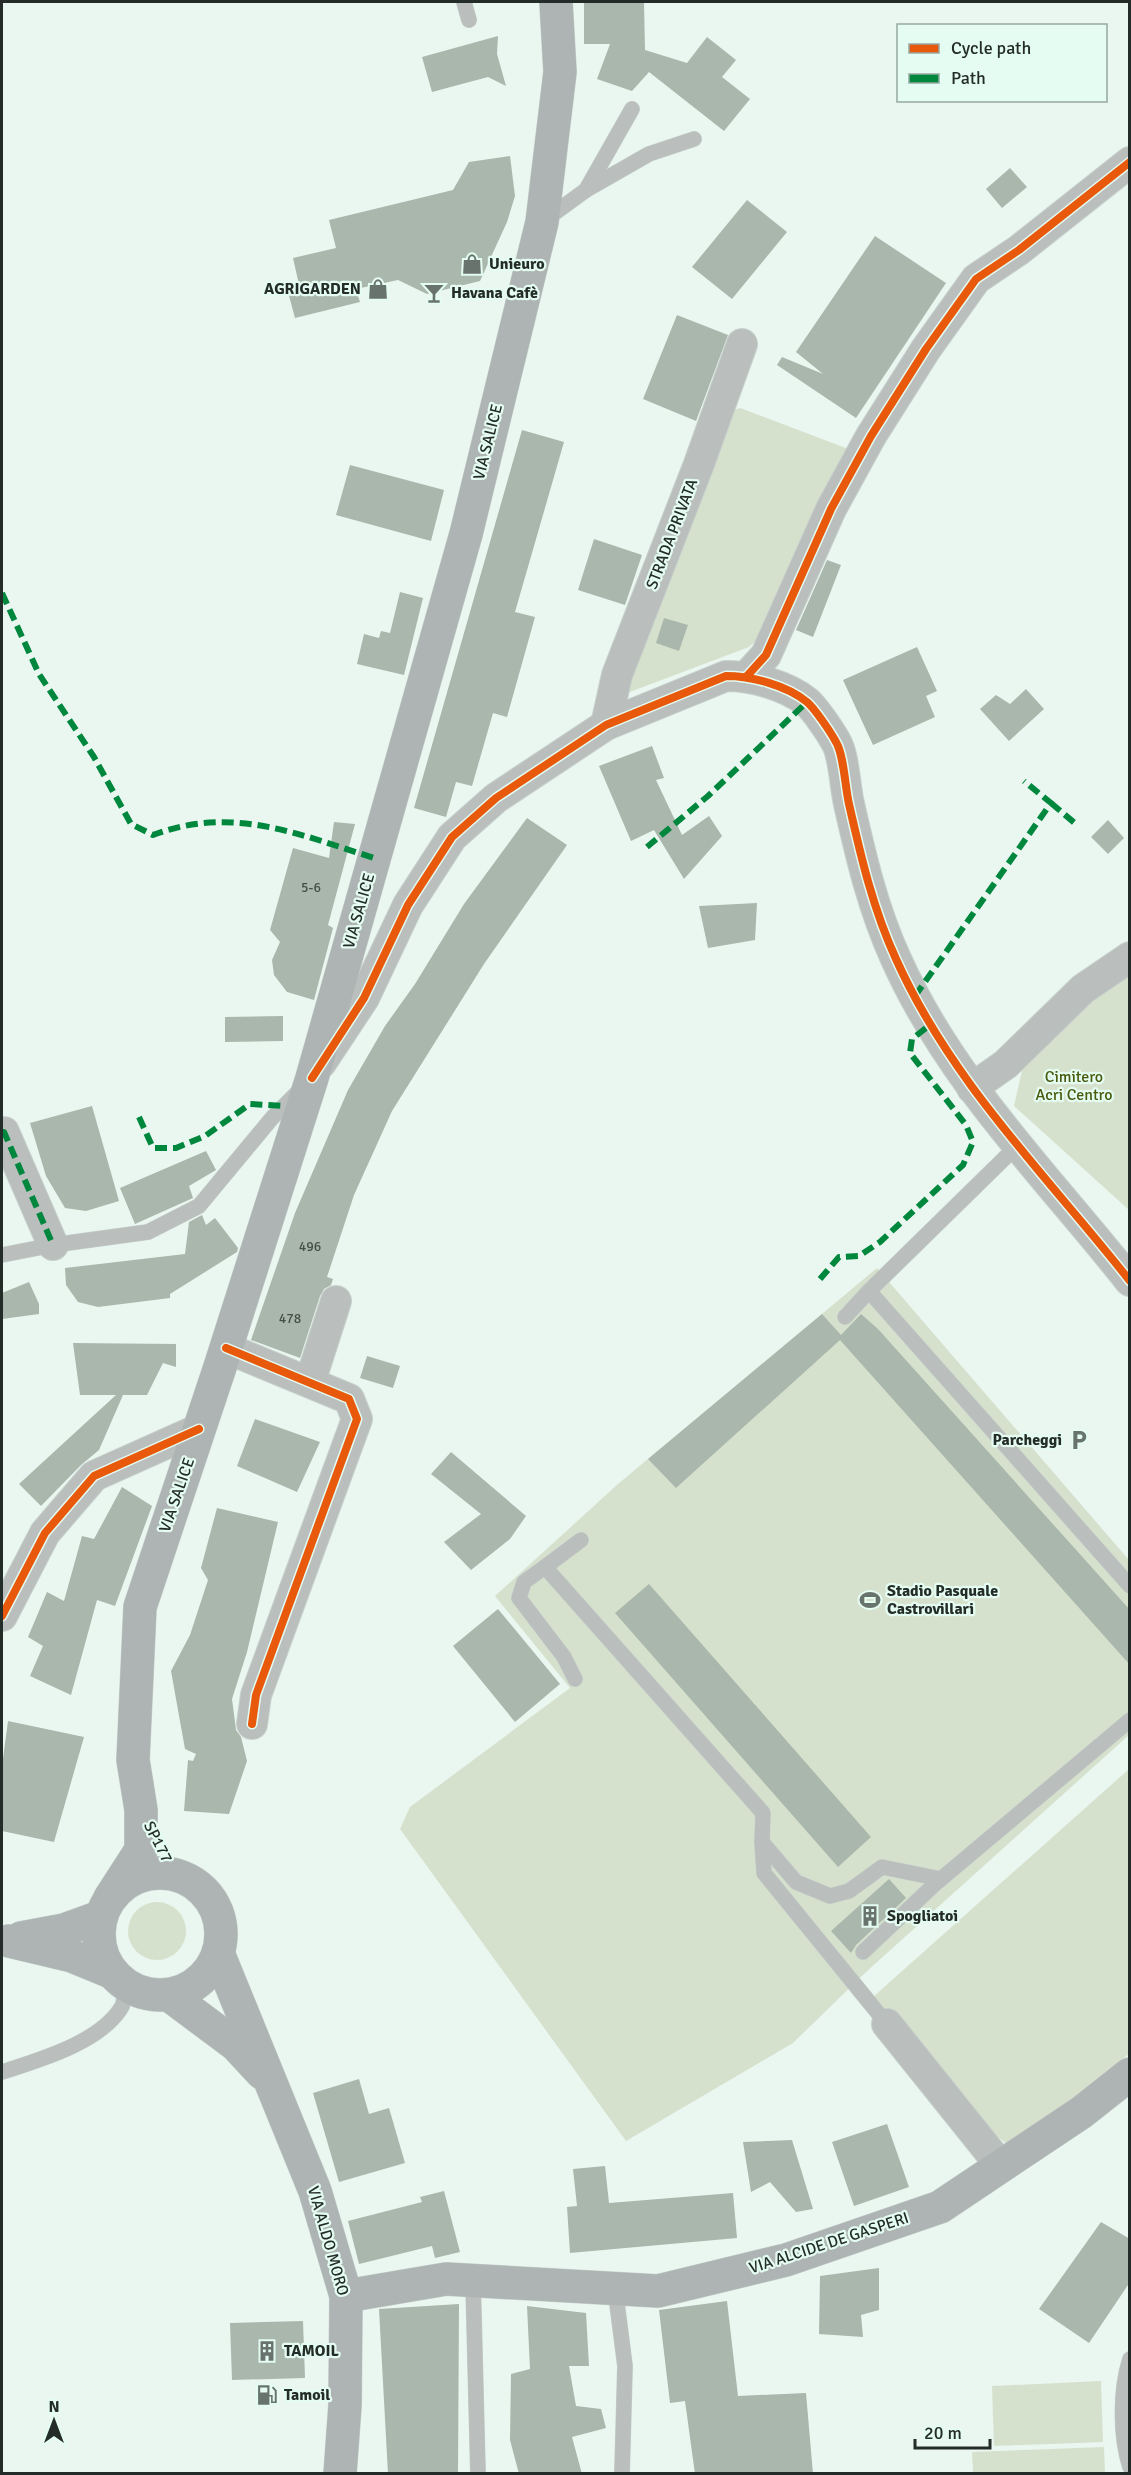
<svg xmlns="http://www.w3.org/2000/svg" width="1131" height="2475" font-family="Signika,sans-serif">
  <rect width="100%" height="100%" fill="#eaf6f0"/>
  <g fill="#d6e1cd">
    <path d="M740 408 851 450 765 633 749 647 622 695 728 412Z"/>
    <path d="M1129 968V1210L1014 1106 1026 1053Z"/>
    <path d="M877 1268 1129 1560V1735L866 1972 793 2043 626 2141 400 1829 410 1807 570 1688 495 1596 618 1484Z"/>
    <path d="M1129 1769V2054L1056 2114 1010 2146 980 2124 873 1997Z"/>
    <circle cx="157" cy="1931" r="29"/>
    <path d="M1101 2381 1103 2442 994 2446 992 2386Z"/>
    <path d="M1104 2447 1105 2473H973L972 2452Z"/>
  </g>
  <g fill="#aab7ac">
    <path d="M584 2H644L645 50 687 63 707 37 736 60 722 77 750 99 724 131 649 72 632 91 597 79 610 44H584Z"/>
    <path d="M498 36 497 54 506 86 488 77 432 92 422 57Z"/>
    <path d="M510 156 515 196 507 222 480 281 427 294 398 280 356 289 360 302 295 318 288 292 300 289 293 258 336 248 329 220 453 190 469 162Z"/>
    <path d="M1010 168 1027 187 1002 208 986 189Z"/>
    <path d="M747 200 787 232 732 299 692 267Z"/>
    <path d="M875 236 946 283 856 418 777 365 782 357 823 374 796 352Z"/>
    <path d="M677 315 728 335 696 421 643 399Z"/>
    <path d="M522 430 564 442 515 612 535 617 507 717 493 713 472 786 456 782 446 817 414 808Z"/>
    <path d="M350 465 444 490 431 541 336 515Z"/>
    <path d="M594 539 642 555 625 605 578 590Z"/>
    <path d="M827 560 841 565 813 637 796 630Z"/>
    <path d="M400 592 423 598 404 675 357 664 364 634 379 638 381 631 390 633Z"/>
    <path d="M664 618 688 625 679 651 656 643Z"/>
    <path d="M917 647 937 691 926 696 935 717 873 745 843 680Z"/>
    <path d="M1026 689 1044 709 1009 741 980 709 996 695 1010 704Z"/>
    <path d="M652 746 664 778 656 780 682 835 709 816 722 836 684 879 654 830 631 841 599 766Z"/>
    <path d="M527 818 567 845 484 964 392 1111 354 1195 327 1277 333 1279 331 1285 324 1289 320 1296 300 1358 251 1340 295 1213 348 1090 385 1026 415 984 464 904Z"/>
    <path d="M1108 820 1124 838 1108 854 1091 837Z"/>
    <path d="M334 822 355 824 328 925 333 928 314 1000 287 992 274 975 272 960 280 942 270 930 293 848 329 858Z"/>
    <path d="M757 903 755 940 708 948 699 906Z"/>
    <path d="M283 1016V1041L225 1042V1017Z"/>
    <path d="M92 1106 119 1201 86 1211 65 1208 46 1176 30 1123Z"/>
    <path d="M206 1151 216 1170 189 1186 193 1198 135 1224 120 1188Z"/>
    <path d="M202 1215 206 1225 215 1218 238 1248 237 1252 170 1294V1298L98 1307 78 1302 66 1285 65 1268 185 1254 189 1222Z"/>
    <path d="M29 1282 39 1304V1314L2 1319V1293Z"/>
    <path d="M822 1314 841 1335 861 1314 878 1329 1130 1610V1665L840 1340 676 1488 648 1459Z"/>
    <path d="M73 1343 176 1344V1367L163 1363 147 1395H123L99 1450 81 1465 41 1506 19 1484 116 1395H80Z"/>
    <path d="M367 1356 400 1366 393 1388 360 1378Z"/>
    <path d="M255 1419 320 1442 297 1492 237 1466Z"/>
    <path d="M451 1452 526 1516 510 1539 471 1570 444 1542 481 1514 431 1474Z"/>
    <path d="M122 1487 152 1506 115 1606 97 1600 71 1695 30 1676 43 1646 28 1637 47 1592 64 1601 82 1536 94 1539Z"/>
    <path d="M217 1508 278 1522 247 1652 232 1699 236 1730 241 1737 247 1761 229 1814 184 1811 188 1760 193 1761 196 1754 185 1749 171 1671 190 1635 208 1580 201 1568Z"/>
    <path d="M649 1584 871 1837 838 1867 615 1613Z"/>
    <path d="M498 1609 560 1684 515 1722 453 1646Z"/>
    <path d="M8 1721 84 1737 54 1842 2 1831V1766Z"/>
    <path d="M889 1879 906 1898 856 1945 851 1953 831 1931Z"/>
    <path d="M359 2079 369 2114 389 2108 405 2163 339 2182 313 2093Z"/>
    <path d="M887 2124 909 2187 854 2206 832 2142Z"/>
    <path d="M792 2140 813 2209 796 2212 770 2182 751 2192 743 2142Z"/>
    <path d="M605 2166 609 2203 733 2193 737 2238 570 2253 567 2207 577 2206 573 2169Z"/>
    <path d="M444 2191 460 2252 435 2258 432 2246 359 2264 348 2221 422 2202 420 2197Z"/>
    <path d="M1101 2222 1130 2239V2282L1089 2343 1039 2309Z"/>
    <path d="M879 2268V2310L861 2315 863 2337 819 2334 820 2276Z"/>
    <path d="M727 2301 738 2396 806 2393 813 2474H695L685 2401 670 2403 659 2310Z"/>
    <path d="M459 2304 458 2474H388L379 2309Z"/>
    <path d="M527 2306 586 2313 589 2366H569L576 2406 601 2409 606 2428 572 2437 582 2474H519L510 2440 511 2374 530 2369Z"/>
    <path d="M303 2321 305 2378 232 2380 230 2323Z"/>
  </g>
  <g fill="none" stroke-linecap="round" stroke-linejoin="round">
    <g stroke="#c7d1cc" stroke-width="16">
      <g id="lane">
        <path d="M464 2 469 20"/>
        <path d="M586 190 649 154 694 139"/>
        <path d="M545 220 586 190 632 109"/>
        <path d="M2 1255 53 1245 148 1232 199 1206 272 1118 301 1089"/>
        <path d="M869 1291 1017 1146"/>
        <path d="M845 1317 869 1291 1130 1586"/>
        <path d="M545 1567 581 1540"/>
        <path d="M575 1679 564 1657 519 1598 524 1582 545 1567 763 1813 762 1842 764 1873 887 2024"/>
        <path d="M762 1842 796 1882 830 1896 849 1891 882 1867 941 1879"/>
        <path d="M863 1952 935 1884 1130 1720"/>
        <path d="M2 2072C39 2060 99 2043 121 2008 125 2003 124 1992 125 1985"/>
        <path d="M473 2280 478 2474"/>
        <path d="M615 2288 625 2366 622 2474"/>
        <path d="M1130 2359C1120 2390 1120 2436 1130 2467"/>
      </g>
    </g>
    <g stroke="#c7d1cc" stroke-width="32">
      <g id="street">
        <path d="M747 676 766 655 831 509 871 436 926 349 976 279 1019 250 1130 162"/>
        <path d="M606 725 617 675 699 464 742 344"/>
        <path d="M321 1063 364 998 408 905 452 837 496 798 606 725 726 676C751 676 786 685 807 702 815 709 830 731 836 742 844 755 845 787 849 804 861 857 873 909 896 959 951 1082 1048 1177 1130 1281"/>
        <path d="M972 1088 1006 1064 1083 989 1130 957"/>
        <path d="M2 1132H4L53 1245"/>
        <path d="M226 1348 349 1399 357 1419 256 1695 252 1724"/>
        <path d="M310 1382 336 1301"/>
        <path d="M2 1616 45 1533 94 1476 199 1429"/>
        <path d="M887 2024 1001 2166"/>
      </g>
    </g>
    <g stroke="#c7d1cc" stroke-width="34">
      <g id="secondary">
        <circle cx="160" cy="1934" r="61"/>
        <path d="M110 1898 141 1850V1810L133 1760 140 1607 220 1367 312 1078 466 534 542 222 560 72 556 2"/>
        <path d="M21 1938 64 1930 100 1917"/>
        <path d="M9 1941 72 1956 111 1972"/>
        <path d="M218 1953 315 2191 346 2296 345 2405 340 2474"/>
        <path d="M169 1995 236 2045 262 2073"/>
        <path d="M346 2296 446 2279 658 2291 786 2260 940 2207 1082 2112 1130 2074"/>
      </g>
    </g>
    <use href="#lane" stroke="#babfbe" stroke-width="15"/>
    <use href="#street" stroke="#babfbe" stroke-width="30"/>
    <use href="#secondary" stroke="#aeb4b3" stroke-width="33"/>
    <g stroke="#00873e" stroke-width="6" stroke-dasharray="12 6" stroke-linecap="butt">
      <path d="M2 593 39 674 94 757 131 824 153 835C232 805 298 834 374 858"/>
      <path d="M1051 803 1077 825"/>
      <path d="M647 847 708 796 807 702"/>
      <path d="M915 996 1051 803 1024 781"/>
      <path d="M139 1117 153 1148H176L205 1136 250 1104 284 1106"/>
      <path d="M2 1132H4L53 1245"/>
      <path d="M820 1279 839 1257 859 1256 880 1242 963 1165 973 1142 966 1125 910 1053 912 1039 931 1024"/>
    </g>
    <g stroke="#e4fcf1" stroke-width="11">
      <g id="cycleway">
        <path d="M747 676 766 655 831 509 871 436 926 349 976 279 1019 250 1130 162"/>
        <path d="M312 1078 364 998 408 905 452 837 496 798 606 725 726 676C751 676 786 685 807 702 815 709 830 731 836 742 844 755 845 787 849 804 861 857 873 909 896 959 951 1082 1048 1177 1130 1281"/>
        <path d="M226 1348 349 1399 357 1419 256 1695 252 1724"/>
        <path d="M2 1616 45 1533 94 1476 199 1429"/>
      </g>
    </g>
    <use href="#cycleway" stroke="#e8590c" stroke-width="8"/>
  </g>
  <defs>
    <g id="shop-bare" transform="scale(1.62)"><path d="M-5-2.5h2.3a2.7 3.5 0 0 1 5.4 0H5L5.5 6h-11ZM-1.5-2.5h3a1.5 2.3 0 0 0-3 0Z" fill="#69736e" stroke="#e4fcf1" stroke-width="2.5" paint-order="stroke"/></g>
    <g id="bar-bare" transform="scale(1.62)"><path d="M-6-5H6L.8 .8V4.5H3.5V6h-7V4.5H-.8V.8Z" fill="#69736e" stroke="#e4fcf1" stroke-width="2.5" paint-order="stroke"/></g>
    <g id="parking-bare" transform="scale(1.62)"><path d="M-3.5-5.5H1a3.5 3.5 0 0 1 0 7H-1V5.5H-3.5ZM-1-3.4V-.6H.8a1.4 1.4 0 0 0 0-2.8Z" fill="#69736e" stroke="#e4fcf1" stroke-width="2.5" paint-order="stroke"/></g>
    <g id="stadium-bare" transform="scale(1.62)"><path d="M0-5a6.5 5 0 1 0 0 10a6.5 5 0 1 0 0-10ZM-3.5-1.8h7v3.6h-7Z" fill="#69736e" stroke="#e4fcf1" stroke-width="2.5" paint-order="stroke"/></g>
    <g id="building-bare" transform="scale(1.62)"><path d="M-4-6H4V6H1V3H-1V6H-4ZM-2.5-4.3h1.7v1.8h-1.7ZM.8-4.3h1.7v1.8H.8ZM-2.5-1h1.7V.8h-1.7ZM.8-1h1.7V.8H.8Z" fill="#69736e" stroke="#e4fcf1" stroke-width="2.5" paint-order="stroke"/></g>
    <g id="fuel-bare" transform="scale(1.62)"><path d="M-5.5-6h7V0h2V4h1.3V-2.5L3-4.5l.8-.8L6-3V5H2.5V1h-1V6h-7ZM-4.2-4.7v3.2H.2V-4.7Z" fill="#69736e" stroke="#e4fcf1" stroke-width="2.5" paint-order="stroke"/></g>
  </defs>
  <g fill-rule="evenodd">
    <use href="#shop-bare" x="472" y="264"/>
    <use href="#shop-bare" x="378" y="289"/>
    <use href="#bar-bare" x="434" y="293"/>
    <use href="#parking-bare" x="1079" y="1440"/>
    <use href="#stadium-bare" x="870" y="1600"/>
    <use href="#building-bare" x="870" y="1916"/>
    <use href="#building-bare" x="267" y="2351"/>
    <use href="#fuel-bare" x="267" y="2395"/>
  </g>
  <g text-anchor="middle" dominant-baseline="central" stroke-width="4.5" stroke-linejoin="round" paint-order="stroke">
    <g font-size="14" fill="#454f49">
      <text x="311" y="887">5-6</text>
      <text x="310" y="1246">496</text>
      <text x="290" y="1318">478</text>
    </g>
    <g font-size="16" font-weight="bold" fill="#232c28" stroke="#e4fcf1" text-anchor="start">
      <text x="489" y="264">Unieuro</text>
      <text x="361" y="289" text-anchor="end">AGRIGARDEN</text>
      <text x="451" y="293">Havana Cafè</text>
      <text x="1062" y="1440" text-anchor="end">Parcheggi</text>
      <text x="887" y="1591">Stadio Pasquale<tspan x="887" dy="18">Castrovillari</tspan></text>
      <text x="887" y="1916">Spogliatoi</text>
      <text x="284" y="2351">TAMOIL</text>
      <text x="284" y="2395">Tamoil</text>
    </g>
    <g font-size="16" fill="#232c28" stroke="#e4fcf1">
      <text transform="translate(488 442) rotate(-76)">VIA SALICE</text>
      <text transform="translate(672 534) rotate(-69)">STRADA PRIVATA</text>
      <text transform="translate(359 911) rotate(-74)">VIA SALICE</text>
      <text transform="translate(177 1495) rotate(-71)">VIA SALICE</text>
      <text transform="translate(158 1842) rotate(63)">SP177</text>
      <text transform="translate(328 2241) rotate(74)">VIA ALDO MORO</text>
      <text transform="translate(829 2243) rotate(-18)">VIA ALCIDE DE GASPERI</text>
    </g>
    <g font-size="16" fill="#495a0c" stroke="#e4fcf1">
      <text x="1074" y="1077">Cimitero<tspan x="1074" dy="18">Acri Centro</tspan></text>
    </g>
  </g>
  <rect width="1131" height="2475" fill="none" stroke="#232c28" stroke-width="6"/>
  <rect x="897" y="24" width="210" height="78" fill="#e4fcf1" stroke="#97a9a1" stroke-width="1.5"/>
  <rect x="909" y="44" width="30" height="9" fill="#e8590c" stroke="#97a9a1" stroke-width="1.5"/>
  <text x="951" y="54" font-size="18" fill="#232c28">Cycle path</text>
  <rect x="909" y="74" width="30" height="9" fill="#00873e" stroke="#97a9a1" stroke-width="1.5"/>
  <text x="951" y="84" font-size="18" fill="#232c28">Path</text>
  <g transform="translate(54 2421)" stroke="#e4fcf1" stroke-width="4.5" paint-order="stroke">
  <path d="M0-4.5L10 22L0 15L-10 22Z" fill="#232c28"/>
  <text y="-9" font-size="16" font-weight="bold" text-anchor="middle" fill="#232c28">N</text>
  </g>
  <path d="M915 2439v9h75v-9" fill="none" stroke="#232c28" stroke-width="3"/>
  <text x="924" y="2439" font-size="18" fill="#232c28" stroke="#e4fcf1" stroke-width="4.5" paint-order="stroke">20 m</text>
</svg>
